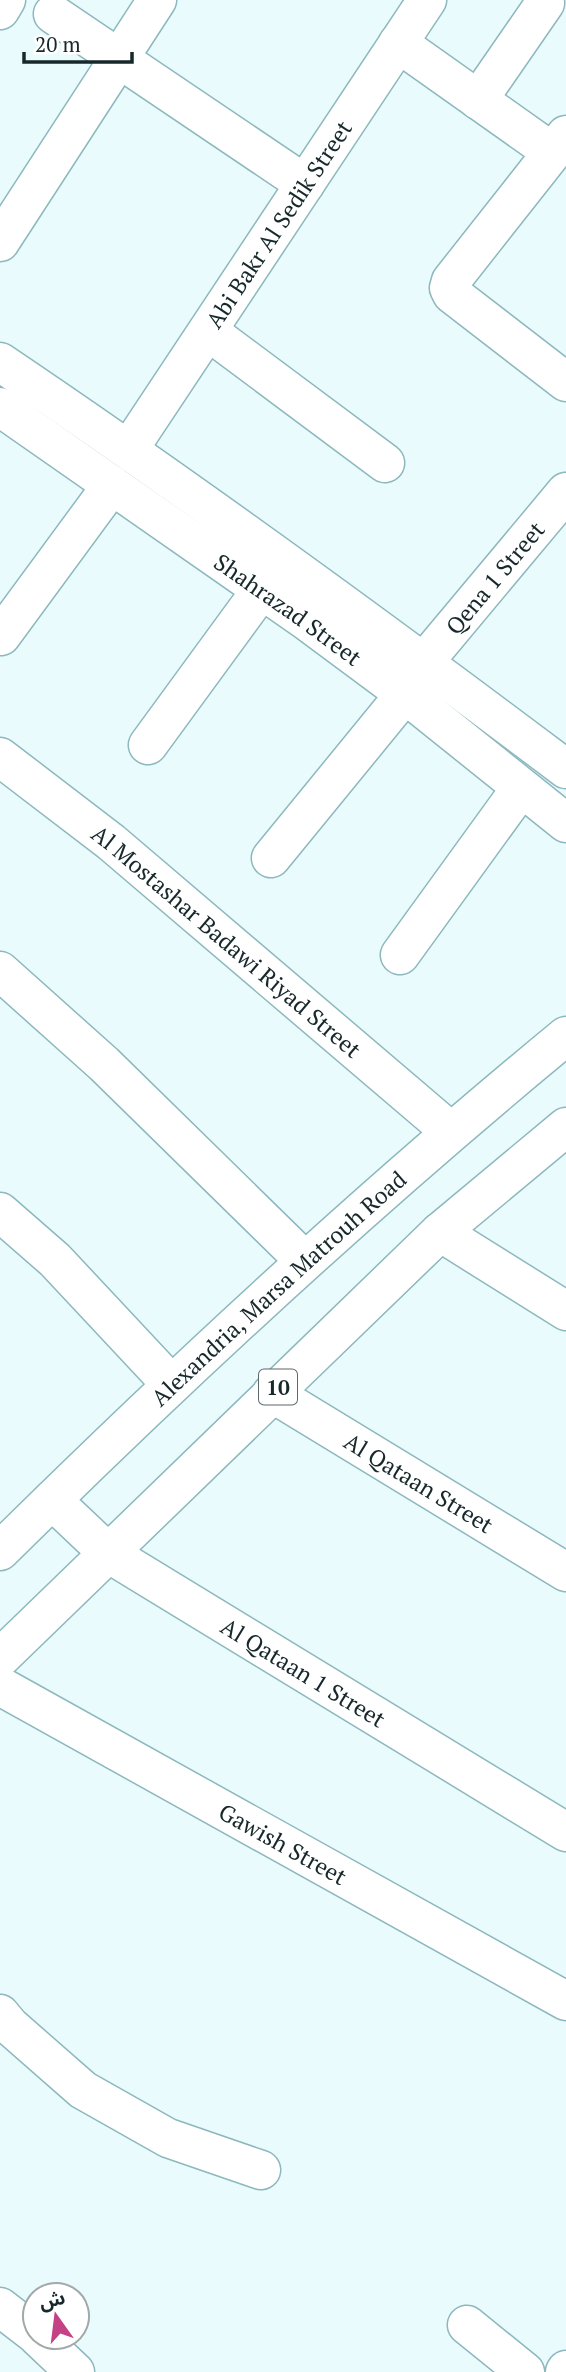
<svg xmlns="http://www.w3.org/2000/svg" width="566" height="2372" font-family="'PT Serif','Noto Sans Arabic',serif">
  <rect width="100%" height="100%" fill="#e9fbfd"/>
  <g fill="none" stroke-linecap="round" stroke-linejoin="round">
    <g stroke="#8cb8be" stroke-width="41">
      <g id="minor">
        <path d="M0 10 6 0"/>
        <path d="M53 14 305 184"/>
        <path d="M398 43 552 152"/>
        <path d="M478 100 545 3"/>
        <path d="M566 135 451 281 449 288 452 294 566 382"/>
        <path d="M0 242 157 0"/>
        <path d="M208 331 385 463"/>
        <path d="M0 362C193 492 380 629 566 769"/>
        <path id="s1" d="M0 407 308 622 405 694 566 823"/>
        <path id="s2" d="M129 449 427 0"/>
        <path d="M1 636 112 485"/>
        <path id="s3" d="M424 662 566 492"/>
        <path d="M148 745 262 589"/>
        <path id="s4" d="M0 757 111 842 450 1131"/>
        <path d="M271 858 405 694"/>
        <path d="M400 955 521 788"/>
        <path d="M0 971 104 1064 305 1261"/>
        <path d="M0 1212 55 1260 171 1384"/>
        <path d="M440 1232 566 1311"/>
        <path id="s5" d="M272 1393 566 1572"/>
        <path id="s6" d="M52 1500 108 1553 566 1832"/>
        <path id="s7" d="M0 1686 566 2001"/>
        <path d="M0 2014 10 2026 83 2090 168 2138 261 2170"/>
        <path d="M0 2307 35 2334"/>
        <path d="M467 2325 525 2372"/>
        <path d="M38 2337 75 2372"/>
        <path d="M565 2372 566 2370"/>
      </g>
    </g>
    <g stroke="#8cb8be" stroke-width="41">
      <g id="major">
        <path id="s8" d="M0 1551C182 1371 369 1198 566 1036"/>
        <path d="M0 1658 440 1232 566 1127"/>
      </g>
    </g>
    <use href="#minor" stroke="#fff" stroke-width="38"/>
    <use href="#major" stroke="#fff" stroke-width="38"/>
  </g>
  <g text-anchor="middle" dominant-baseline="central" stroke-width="5" stroke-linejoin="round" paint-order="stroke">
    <rect fill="#fff" stroke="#5d686b" stroke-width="2" x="259" y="1369.5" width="38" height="35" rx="5"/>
    <g font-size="21" font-weight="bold" fill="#17282b">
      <text x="278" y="1387">10</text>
    </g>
    <g font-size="23" fill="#17282b" stroke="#fff">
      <text stroke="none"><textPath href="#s2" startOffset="270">Abi Bakr Al Sedik Street</textPath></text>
      <text stroke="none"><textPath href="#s3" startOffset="110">Qena 1 Street</textPath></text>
      <text stroke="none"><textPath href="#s1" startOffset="352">Shahrazad Street</textPath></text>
      <text stroke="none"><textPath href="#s4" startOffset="292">Al Mostashar Badawi Riyad Street</textPath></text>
      <text stroke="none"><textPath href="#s8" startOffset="383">Alexandria, Marsa Matrouh Road</textPath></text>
      <text stroke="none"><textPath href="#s5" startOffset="172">Al Qataan Street</textPath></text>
      <text stroke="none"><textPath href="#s6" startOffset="306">Al Qataan 1 Street</textPath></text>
      <text stroke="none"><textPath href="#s7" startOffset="324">Gawish Street</textPath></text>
    </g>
  </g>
  <g transform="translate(56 2316) rotate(346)"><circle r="33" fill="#ffffff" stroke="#a2a9aa" stroke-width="2"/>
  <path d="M0-5L12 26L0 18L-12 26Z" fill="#c54186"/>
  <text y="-10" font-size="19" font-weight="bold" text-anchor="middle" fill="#17282b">ش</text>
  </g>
  <path d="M24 52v10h108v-10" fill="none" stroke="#17282b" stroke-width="3.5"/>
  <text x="35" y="52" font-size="21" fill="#17282b" stroke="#ffffff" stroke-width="5" paint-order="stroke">20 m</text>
</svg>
